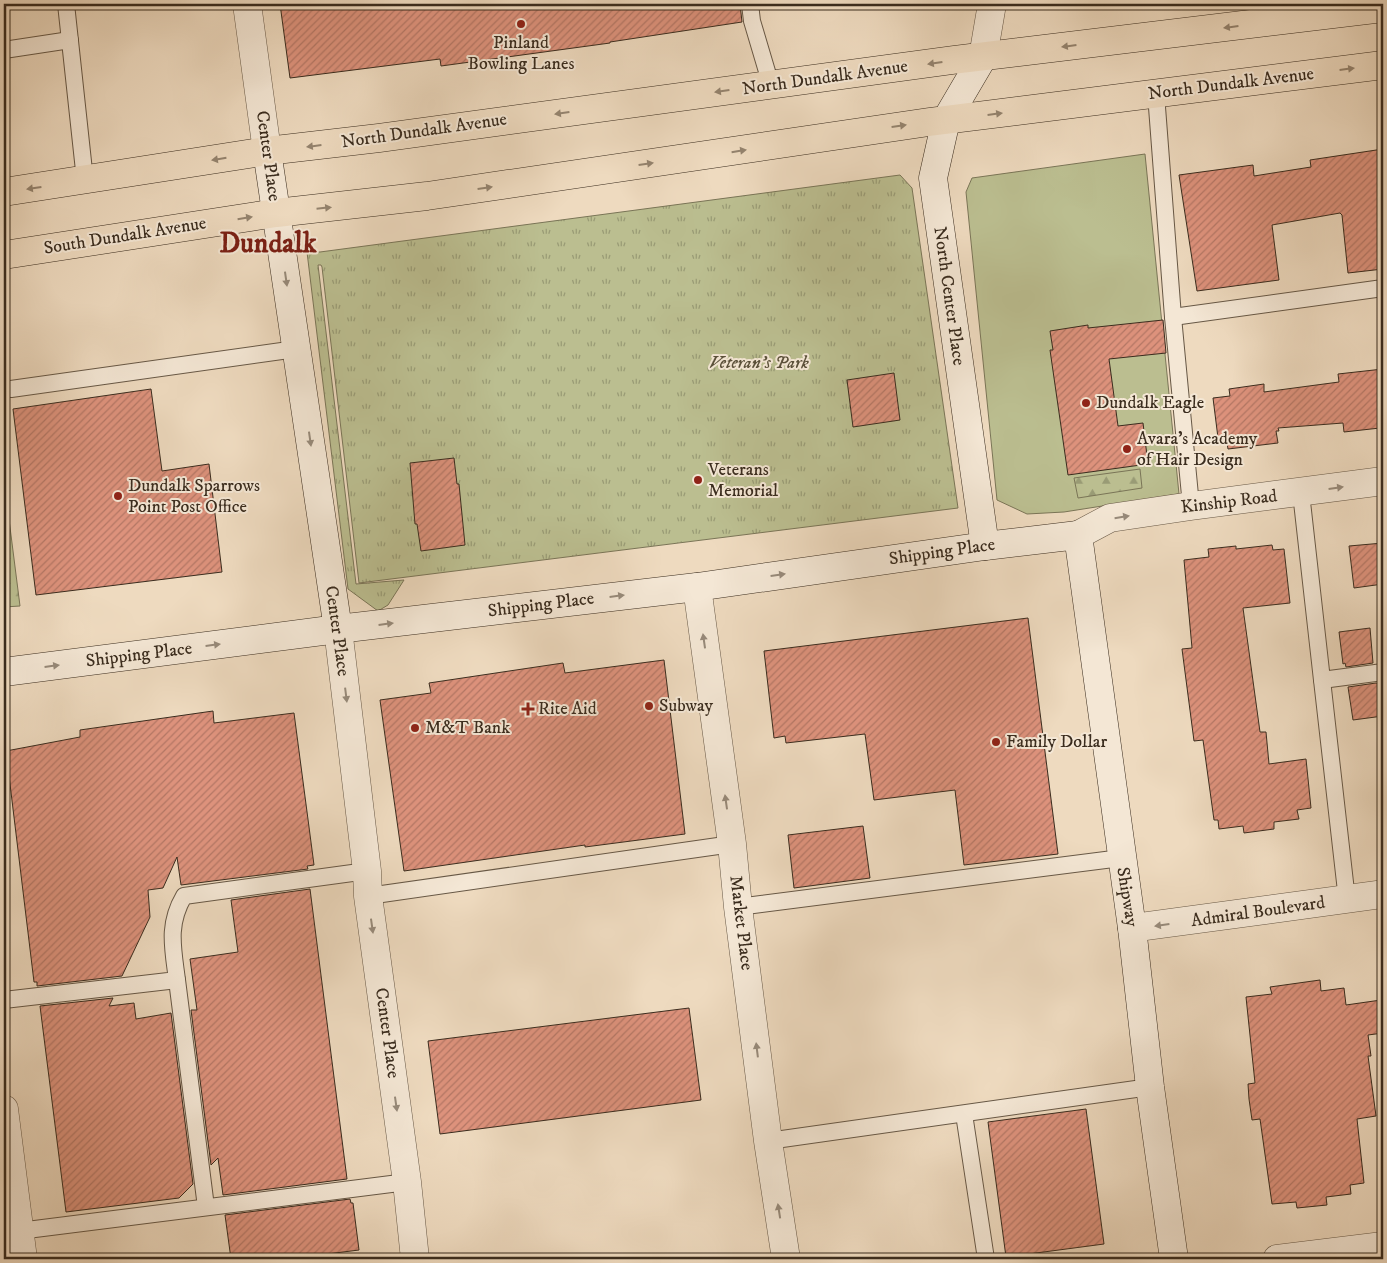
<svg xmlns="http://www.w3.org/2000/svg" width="1387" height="1263" font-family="'IM FELL DW Pica',serif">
  <defs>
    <pattern id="forest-firs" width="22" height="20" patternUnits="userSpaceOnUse" patternTransform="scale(1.25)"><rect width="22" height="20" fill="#bbbe90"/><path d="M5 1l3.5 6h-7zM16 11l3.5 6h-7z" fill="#999b75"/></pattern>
    <pattern id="park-tufts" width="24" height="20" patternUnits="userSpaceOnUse" patternTransform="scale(1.25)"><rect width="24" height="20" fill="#bbbe90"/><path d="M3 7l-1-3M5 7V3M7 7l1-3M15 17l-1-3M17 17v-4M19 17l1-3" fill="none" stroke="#999b75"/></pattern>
    <pattern id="building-hatch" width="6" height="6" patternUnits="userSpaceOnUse" patternTransform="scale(1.25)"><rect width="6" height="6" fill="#dd927c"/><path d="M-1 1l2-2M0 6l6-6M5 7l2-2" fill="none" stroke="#b47765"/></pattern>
  </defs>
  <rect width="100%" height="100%" fill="#eedabf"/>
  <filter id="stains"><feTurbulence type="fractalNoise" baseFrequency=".004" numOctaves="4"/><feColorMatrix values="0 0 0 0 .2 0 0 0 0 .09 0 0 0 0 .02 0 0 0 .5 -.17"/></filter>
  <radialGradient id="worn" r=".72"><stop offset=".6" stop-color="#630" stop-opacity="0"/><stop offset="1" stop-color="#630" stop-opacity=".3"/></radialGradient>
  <path fill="#bbbe90" stroke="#7a7557" d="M1145 154 1179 494 1064 512 1027 514 997 500 966 192 972 178Z"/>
  <g fill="url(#forest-firs)" stroke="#7a7557">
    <path d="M1140 469 1142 488 1078 498 1074 478Z"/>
    <path d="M4 480 20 606 4 607Z"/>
  </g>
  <path fill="url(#park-tufts)" stroke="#7a7557" d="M900 175 912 188 958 508 359 583 322 267 321 265H318L356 584 404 580 388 605 378 611 348 589 307 252H320Z"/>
  <g fill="url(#building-hatch)" stroke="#3a2c1e">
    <path d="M280 4H740L742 22 610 42V43L441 66 440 59 290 78Z"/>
    <path d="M1383 149V269L1348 273 1342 215 1340 213 1272 225 1279 280 1197 291 1179 175 1253 165 1254 176 1311 167 1310 160Z"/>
    <path d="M1163 320 1166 353 1109 359 1118 426 1143 423 1148 464 1068 475 1050 350H1053L1050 331 1088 325V328Z"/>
    <path d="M1383 369V418H1379L1380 428 1344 432 1343 423 1278 428 1279 431H1276L1278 443 1228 449 1226 437 1218 438 1213 398 1230 396 1229 389 1264 384V392L1339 382 1338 374Z"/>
    <path d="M894 373 900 420 853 427 847 380Z"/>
    <path d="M151 389 162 471 209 464 222 572 36 595 13 409Z"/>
    <path d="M454 458 457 484H459L465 545 421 551 417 524H415L410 463Z"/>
    <path d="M1383 543V584L1354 588 1349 546Z"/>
    <path d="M1272 545 1273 550 1284 549 1290 603 1243 608 1260 732H1266L1269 764 1306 759 1311 808 1297 810 1299 819 1274 822V829L1244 833 1243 826 1219 829 1218 820H1214L1203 740 1194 741 1182 649 1192 648 1184 560 1209 557 1208 549 1236 546V549Z"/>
    <path d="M1028 618 1058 854 964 865 955 790 874 800 865 734 786 743 785 736 774 738 764 651Z"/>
    <path d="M1370 628 1373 663 1346 667 1345 663 1343 664 1339 632Z"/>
    <path d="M664 660 685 834 585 847V845L404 871 380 700 431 693 429 683 563 663 565 673Z"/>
    <path d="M1376 683 1379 684 1380 689H1383V716L1353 720 1348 687Z"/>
    <path d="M213 711 214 723 294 713 314 865 307 866 308 869 181 885 177 857 163 888 148 890 150 917 122 976 37 986V982H34L6 751 80 737V730Z"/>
    <path d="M863 826 870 878 794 888 788 835Z"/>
    <path d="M310 889 347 1179 223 1195 218 1158 211 1165 191 1010H197L190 959 238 952 231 900Z"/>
    <path d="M1320 980 1321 991 1344 988 1346 1005 1381 1000 1383 1033 1368 1035 1371 1056H1368L1376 1116 1357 1119 1364 1183 1350 1185 1351 1194 1326 1197 1327 1205 1297 1208 1296 1202 1272 1204 1260 1119 1252 1120 1249 1099 1248 1084 1255 1083 1246 997 1272 994 1270 987Z"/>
    <path d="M113 998 109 1006 134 1003 136 1019 171 1013 193 1184 179 1198 66 1212 40 1006Z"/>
    <path d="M689 1008 701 1100 440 1134 428 1041Z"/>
    <path d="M1086 1109 1104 1244 1006 1257 988 1122Z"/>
    <path d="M350 1199 351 1203H353L359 1250 287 1259H231L225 1215Z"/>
  </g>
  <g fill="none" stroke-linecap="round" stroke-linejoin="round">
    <g stroke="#675846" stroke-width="18">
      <g id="lane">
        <path d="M66 4 85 180"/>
        <path d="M750 4 752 21 771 85"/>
        <path d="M1257 23 1260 4"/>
        <path d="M4 50 70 40"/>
        <path d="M1156 94 1173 317 1191 506"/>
        <path d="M1173 317 1383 288"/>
        <path d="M11 389 296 349"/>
        <path d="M1301 493 1322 680 1383 672"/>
        <path d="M1322 680 1347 900"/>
        <path d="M368 896 732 844"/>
        <path d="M738 907 1121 858"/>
        <path d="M177 980 206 1207"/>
        <path d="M4 1000 177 980C173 948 167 925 184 896L367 871"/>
        <path d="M964 1114 986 1259"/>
        <path d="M768 1141 1150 1087"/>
        <path d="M19 1231 407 1182"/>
      </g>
    </g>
    <g stroke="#675846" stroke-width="29">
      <g id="street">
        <path d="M247 4 267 151"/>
        <path d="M983 57 992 4"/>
        <path d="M1078 535 1110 518 1191 506 1383 481"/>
        <path d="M697 587 732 844 738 907 768 1141 786 1259"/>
        <path d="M338 629 367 871 368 896 407 1182 415 1259"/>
        <path d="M1132 928 1383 894"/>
        <path d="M4 1109 23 1259"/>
        <path d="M1277 1259 1383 1246"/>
      </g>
    </g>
    <g stroke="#3a2c1e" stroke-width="29">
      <g id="secondary">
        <path d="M983 57 946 120 933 178 985 546"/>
        <path d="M267 151 338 629"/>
        <path d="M4 672 338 629 697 587 985 546 1078 535 1132 928 1150 1087 1174 1259"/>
      </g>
    </g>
    <g stroke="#3a2c1e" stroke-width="29">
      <g id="primary">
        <path d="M4 192 267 151 379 138 953 60 1383 8"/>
        <path d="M4 255 276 213 427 196 929 122 1383 65"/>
      </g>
    </g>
    <use href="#lane" stroke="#f4e7d5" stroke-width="16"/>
    <use href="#street" stroke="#f4e7d5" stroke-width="28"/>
    <use href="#secondary" stroke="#f4e7d5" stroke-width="28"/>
    <use href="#primary" stroke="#eedabf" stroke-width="28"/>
  </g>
  <defs><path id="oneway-solid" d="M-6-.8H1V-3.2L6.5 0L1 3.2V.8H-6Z" transform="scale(1.25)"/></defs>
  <g fill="#94836e">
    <use href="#oneway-solid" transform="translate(1231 27) rotate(173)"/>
    <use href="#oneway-solid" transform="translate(1069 46) rotate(173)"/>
    <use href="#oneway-solid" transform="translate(935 63) rotate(172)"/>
    <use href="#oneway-solid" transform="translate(1347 69) rotate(-7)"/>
    <use href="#oneway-solid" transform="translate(722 91) rotate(172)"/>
    <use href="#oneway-solid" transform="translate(562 113) rotate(172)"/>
    <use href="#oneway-solid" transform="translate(995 114) rotate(-7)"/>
    <use href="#oneway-solid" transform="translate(899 126) rotate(-8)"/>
    <use href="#oneway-solid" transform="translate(314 146) rotate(173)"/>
    <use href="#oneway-solid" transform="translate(739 151) rotate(-9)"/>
    <use href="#oneway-solid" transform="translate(219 159) rotate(171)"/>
    <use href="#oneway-solid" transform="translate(646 164) rotate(-8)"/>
    <use href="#oneway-solid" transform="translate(34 188) rotate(172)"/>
    <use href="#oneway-solid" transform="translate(485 188) rotate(-8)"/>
    <use href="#oneway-solid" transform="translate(324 208) rotate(-6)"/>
    <use href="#oneway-solid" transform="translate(245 218) rotate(-9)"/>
  </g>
  <g fill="#978a7a">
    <use href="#oneway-solid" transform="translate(286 279) rotate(82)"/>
    <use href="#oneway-solid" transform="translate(310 439) rotate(82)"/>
    <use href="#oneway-solid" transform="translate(1336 488) rotate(-8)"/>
    <use href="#oneway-solid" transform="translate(1122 517) rotate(-9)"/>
    <use href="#oneway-solid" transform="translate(778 575) rotate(-8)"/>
    <use href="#oneway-solid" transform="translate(617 596) rotate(-7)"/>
    <use href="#oneway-solid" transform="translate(386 624) rotate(-7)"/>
    <use href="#oneway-solid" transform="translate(704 641) rotate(-98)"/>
    <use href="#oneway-solid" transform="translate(213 645) rotate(-7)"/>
    <use href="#oneway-solid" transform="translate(52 666) rotate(-7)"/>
    <use href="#oneway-solid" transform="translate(346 695) rotate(83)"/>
    <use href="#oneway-solid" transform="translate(726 802) rotate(-98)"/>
    <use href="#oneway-solid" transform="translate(1162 925) rotate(172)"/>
    <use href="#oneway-solid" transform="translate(372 926) rotate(82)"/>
    <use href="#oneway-solid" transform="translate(757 1050) rotate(-97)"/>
    <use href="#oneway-solid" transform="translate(396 1104) rotate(82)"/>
    <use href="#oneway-solid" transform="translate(779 1211) rotate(-99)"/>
  </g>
  <g fill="#8f2418" stroke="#f4e7d5" stroke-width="2">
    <circle cx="521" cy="24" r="5"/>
    <circle cx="1086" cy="403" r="5"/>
    <circle cx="1127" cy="449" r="5"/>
    <circle cx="698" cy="480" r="5"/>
    <circle cx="118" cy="496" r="5"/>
    <circle cx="649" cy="706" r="5"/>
    <path d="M525.5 701.5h5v5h5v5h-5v5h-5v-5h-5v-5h5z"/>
    <circle cx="415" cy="728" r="5"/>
    <circle cx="996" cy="742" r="5"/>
  </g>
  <g text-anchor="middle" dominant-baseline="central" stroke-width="4" stroke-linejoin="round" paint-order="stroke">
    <g font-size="18" fill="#3a2c1e" stroke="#f4e7d5" text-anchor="start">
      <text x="521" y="43" text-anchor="middle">Pinland<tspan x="521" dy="21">Bowling Lanes</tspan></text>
      <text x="1096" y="403">Dundalk Eagle</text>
      <text x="1137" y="439">Avara's Academy<tspan x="1137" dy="21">of Hair Design</tspan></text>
      <text x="708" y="470">Veterans<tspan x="708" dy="21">Memorial</tspan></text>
      <text x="128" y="486">Dundalk Sparrows<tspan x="128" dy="21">Point Post Office</tspan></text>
      <text x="659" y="706">Subway</text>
      <text x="538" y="709">Rite Aid</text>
      <text x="425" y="728">M&amp;T Bank</text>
      <text x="1006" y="742">Family Dollar</text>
    </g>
    <g font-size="18" fill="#3a2c1e" stroke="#f4e7d5">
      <text transform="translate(825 78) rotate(-8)">North Dundalk Avenue</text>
      <text transform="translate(1231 84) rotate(-7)">North Dundalk Avenue</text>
      <text transform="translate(424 131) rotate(-8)">North Dundalk Avenue</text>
      <text transform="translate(268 156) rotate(82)">Center Place</text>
      <text transform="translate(125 236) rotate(-9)">South Dundalk Avenue</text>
      <text transform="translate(949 296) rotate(82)">North Center Place</text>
      <text transform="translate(1229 502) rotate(-7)">Kinship Road</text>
      <text transform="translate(942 552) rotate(-8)">Shipping Place</text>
      <text transform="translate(541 605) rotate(-7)">Shipping Place</text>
      <text transform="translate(337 631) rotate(82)">Center Place</text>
      <text transform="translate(139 655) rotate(-7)">Shipping Place</text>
      <text transform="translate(1127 897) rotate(81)">Shipway</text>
      <text transform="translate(1258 912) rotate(-8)">Admiral Boulevard</text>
      <text transform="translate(741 923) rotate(83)">Market Place</text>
      <text transform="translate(387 1033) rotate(82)">Center Place</text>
    </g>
    <g font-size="18" font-style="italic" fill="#5a503a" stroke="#f4e7d5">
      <text x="759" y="363">Veteran's Park</text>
    </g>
    <g font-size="28" font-weight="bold" fill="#7a1f14" stroke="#f4e7d5">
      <text x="268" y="243">Dundalk</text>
    </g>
  </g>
  <rect width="1387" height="1263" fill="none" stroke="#eedabf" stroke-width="20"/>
  <rect x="5" y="5" width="1377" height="1253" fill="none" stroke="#3a2c1e" stroke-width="2.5"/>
  <rect x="10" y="10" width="1367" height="1243" fill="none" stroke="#3a2c1e"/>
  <rect width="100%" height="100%" filter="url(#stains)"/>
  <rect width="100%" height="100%" fill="url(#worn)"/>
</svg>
